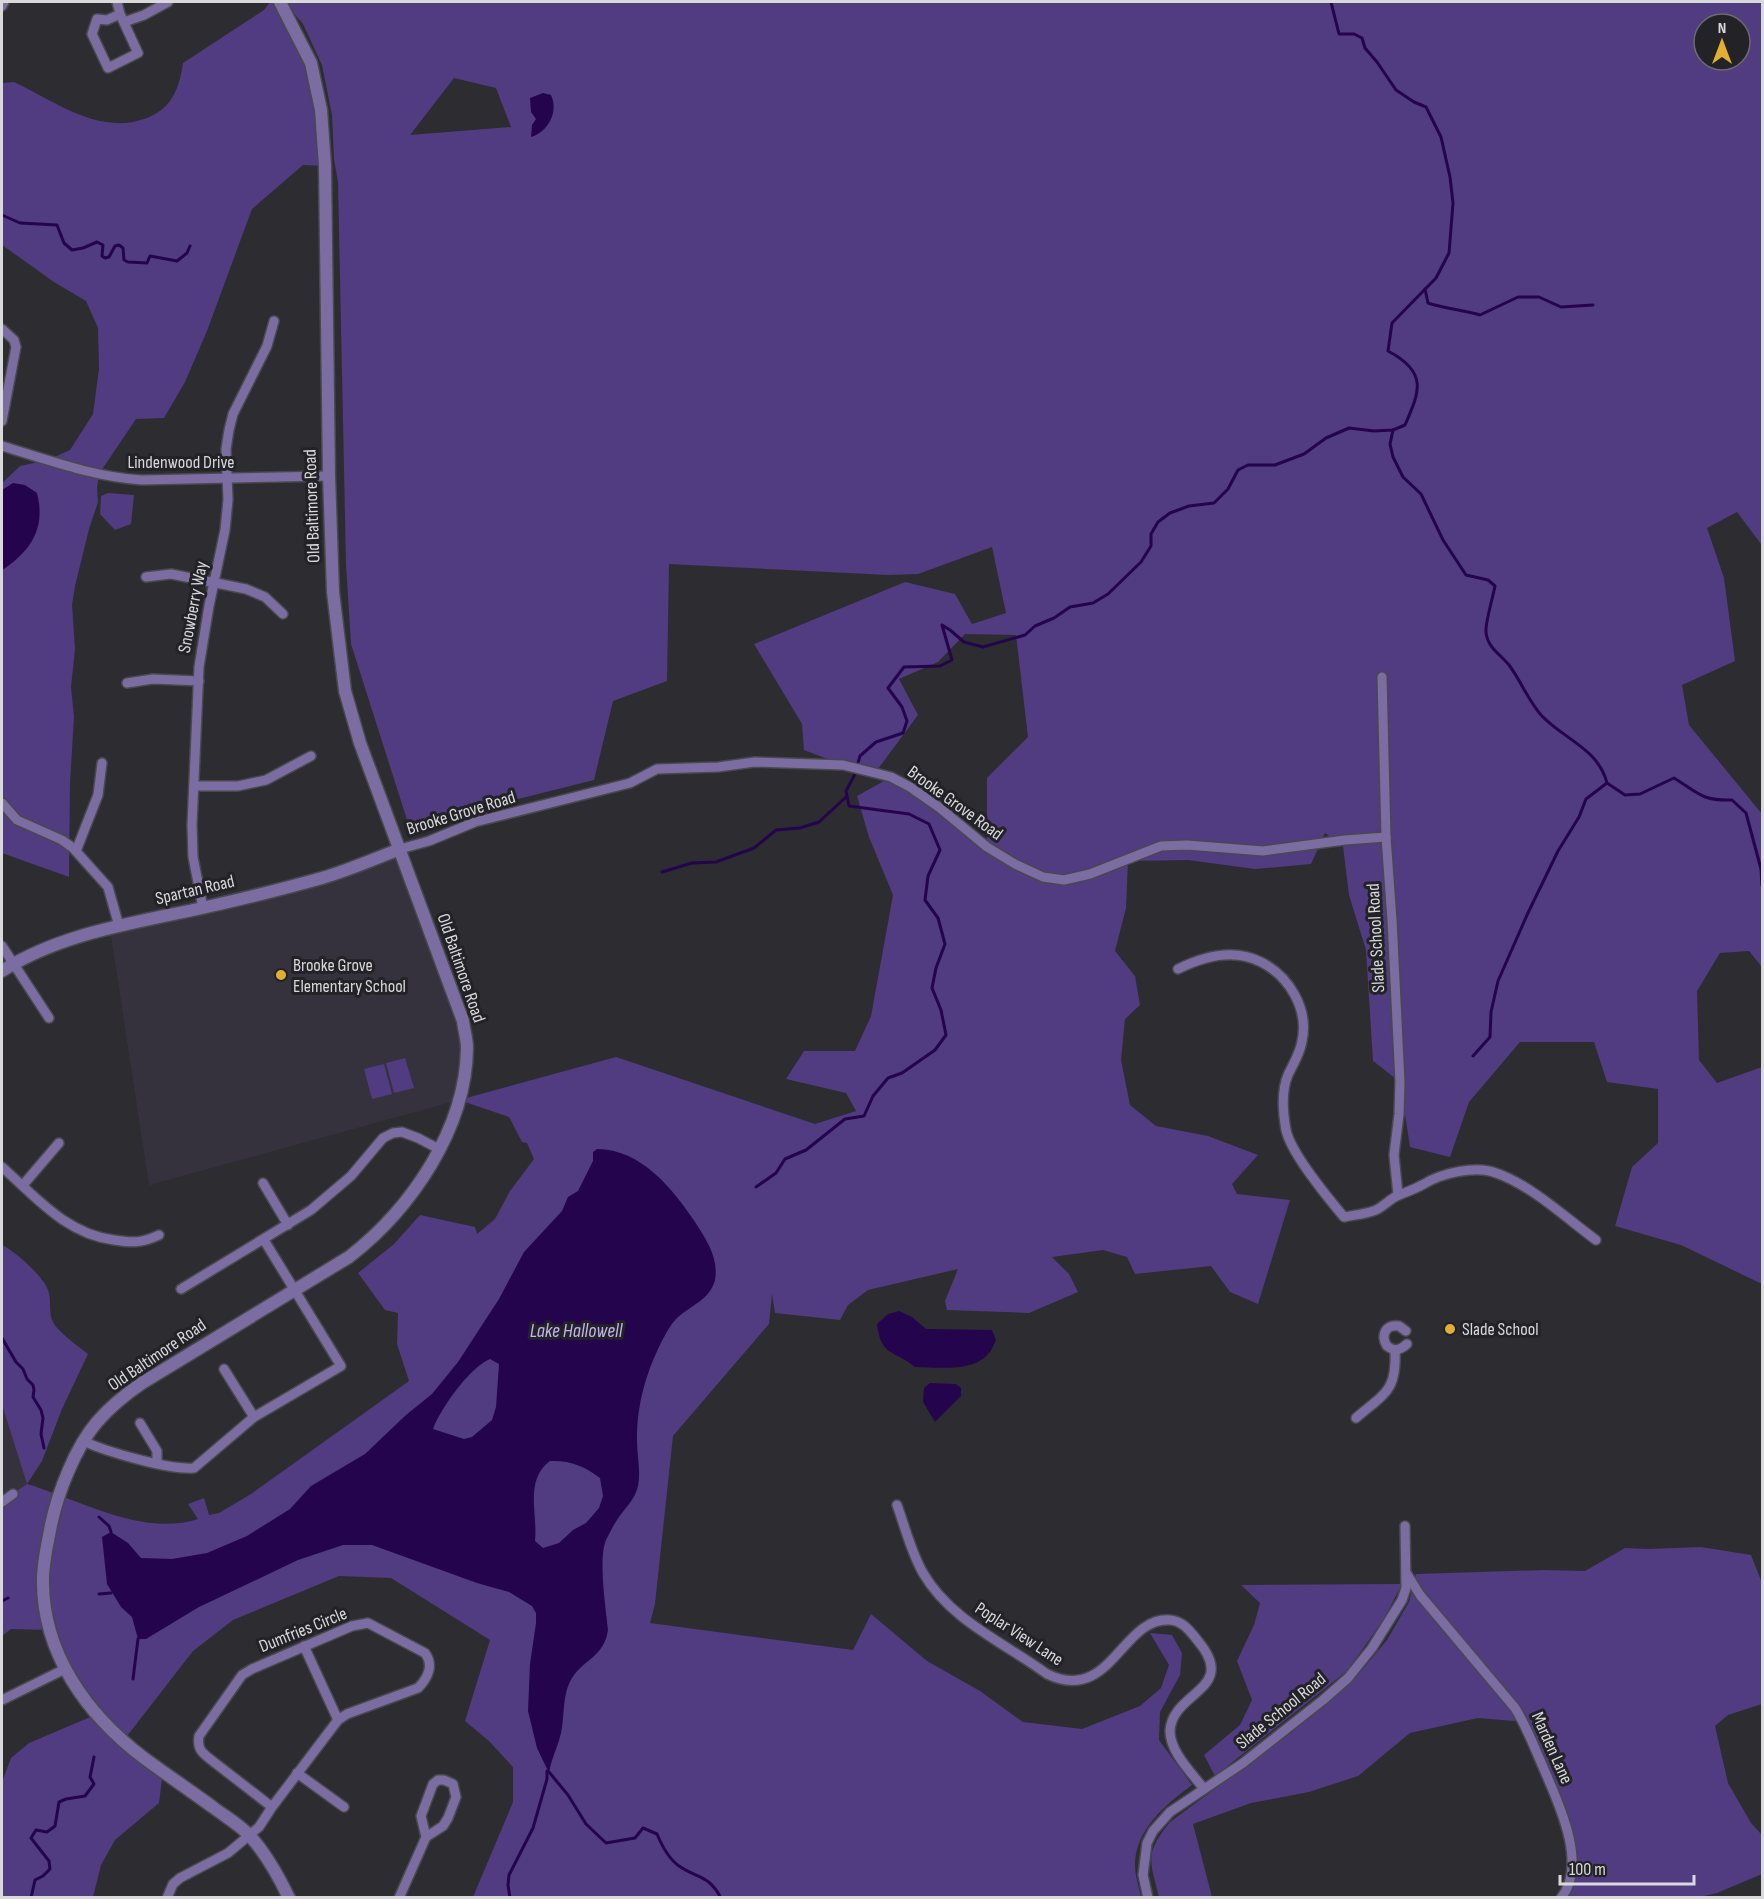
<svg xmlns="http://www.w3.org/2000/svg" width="1764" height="1899" font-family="'Sofia Sans Condensed',sans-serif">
  <rect width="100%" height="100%" fill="#2d2c31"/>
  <g fill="#35323e">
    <path d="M400 849 463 1021 459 1100 149 1185 110 929 144 924Z"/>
    <path d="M2 1405 27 1484 2 1501Z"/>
  </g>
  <g fill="#513b81" fill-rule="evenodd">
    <path d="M270 2H280L311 63 325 166 303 165 252 209 207 331 185 382 164 418 136 419 99 474 97 488 98 502 89 529 75 586 72 605 75 649 71 687 74 717 70 783 69 877 2 853V483L20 466 48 460 70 450 93 414 99 369 98 328 86 301 54 282 2 245V83L14 82C54 101 99 135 144 119 171 110 179 90 183 63L264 10Z"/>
    <path d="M284 2H1762V544H1761L1737 512 1707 528 1724 578 1735 661 1682 685 1689 725 1762 814V967L1749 951 1720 953 1697 991 1699 1060 1717 1083 1762 1067V1284L1681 1245 1615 1226 1632 1167 1658 1143V1089L1607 1082 1594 1042H1520L1469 1102 1450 1157 1410 1147 1400 1082 1373 1061 1366 950 1349 895 1343 846 1325 833 1311 864 1255 869 1188 860 1128 861 1126 908 1115 951 1135 976 1140 1005 1125 1019 1121 1060 1130 1105 1156 1126 1208 1136 1258 1155 1232 1184 1237 1194 1290 1200 1258 1304 1230 1292 1211 1266 1135 1274 1127 1257 1103 1250 1052 1257 1069 1274 1078 1292 1029 1313 947 1310 945 1301 958 1269 868 1290 848 1305 840 1320 775 1313 772 1294 769 1324 673 1436 655 1604 650 1623 853 1650 871 1614 927 1661 980 1691 1023 1722 1082 1729 1140 1706 1161 1688 1169 1665 1150 1633 1172 1635 1182 1653 1180 1675 1160 1712 1159 1740 1192 1785C1166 1804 1135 1830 1135 1865 1135 1876 1139 1887 1141 1897H473L513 1802V1767L489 1741 465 1721 490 1640 391 1578 339 1576 233 1620 193 1651 124 1740 163 1771 159 1803 115 1840 101 1865 93 1897H2V1782L11 1758 29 1743 95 1715 49 1630 11 1629 2 1636V1501L27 1484 2 1405V1245C15 1251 43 1276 48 1290 52 1300 48 1313 53 1322 57 1331 79 1347 88 1354L62 1409 42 1461 27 1484C80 1500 143 1537 198 1519L188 1504 204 1498 209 1515 219 1513 251 1494 409 1381 397 1344 398 1313 385 1310 358 1273 394 1244 420 1215 475 1227 477 1234 495 1219 510 1191 534 1159 527 1143 522 1142 509 1117 459 1100 616 1057 815 1124 856 1111 846 1093 786 1079 804 1051H855L871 1016 893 895 869 837 857 796 891 777 987 846V778L1028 737 1016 635 965 634 938 662 899 679 918 715 875 773 843 765 804 750 802 724 754 644 905 582 955 594 972 624 1006 613 992 547 918 574 888 575 669 564 667 681 613 701 594 780 409 826 351 644 346 565 338 182 334 159 332 115 322 65 303 24ZM1704 24H1740V60H1704ZM454 78 496 88 511 127 410 135Z"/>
    <path d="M108 493 134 495 131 524 115 530 100 514 101 496Z"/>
    <path d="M405 1058 414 1088 394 1093 386 1063Z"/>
    <path d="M384 1064 392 1094 372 1099 364 1069Z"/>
    <path d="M1701 1547 1751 1555 1762 1583V1704L1728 1715 1715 1726 1728 1783 1751 1823 1762 1835V1874L1717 1893 1700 1897H1562C1565 1885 1569 1873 1569 1860 1572 1812 1548 1764 1527 1722L1478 1718 1410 1733 1358 1776 1309 1792 1251 1803 1193 1824 1212 1897H1159C1150 1861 1144 1854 1170 1822L1293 1731 1357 1676 1387 1640 1409 1602 1416 1574 1544 1570 1585 1571 1625 1548 1648 1549Z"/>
    <path d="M1402 1584 1384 1619 1347 1671 1215 1776 1204 1755 1240 1725 1252 1700 1237 1661 1254 1625 1260 1603 1241 1585Z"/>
  </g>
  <g fill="#25044e" fill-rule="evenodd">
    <path d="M543 93 551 95C559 112 548 132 531 137L532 125 536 119 531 112 530 98Z"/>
    <path d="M13 483 25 485 37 493C46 528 31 551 2 570V490Z"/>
    <path d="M597 1149C641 1149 673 1189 695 1222 706 1239 719 1258 715 1280 710 1300 691 1305 677 1318 669 1326 663 1339 658 1349 645 1376 636 1410 637 1441 637 1456 641 1471 638 1486 635 1499 627 1506 619 1517 614 1524 610 1532 606 1540 598 1559 606 1609 608 1630 604 1657 585 1658 572 1678 562 1694 565 1715 561 1733 558 1746 551 1760 549 1773L537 1748 528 1711 530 1664 536 1623V1613L532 1606 509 1592 477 1583 372 1545H343L298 1560 199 1607 146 1639H138L132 1617 121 1607 107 1584 102 1537 111 1532 128 1543 141 1558 172 1559 207 1553 247 1536 290 1509 311 1486 365 1454 406 1415 432 1394 458 1362 499 1299 524 1252 562 1211 568 1197 578 1191 593 1161V1152ZM490 1359 499 1364 496 1407 492 1420 472 1437 464 1439 433 1429C441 1408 469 1368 490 1359ZM550 1461C569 1460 585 1466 600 1478L603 1496 599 1508 586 1523 573 1530 559 1543 543 1548 535 1541C538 1514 524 1480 550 1461Z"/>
    <path d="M899 1311 912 1317 926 1329 992 1330 996 1340C994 1344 992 1350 989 1353 973 1373 938 1367 915 1367 893 1349 881 1357 877 1324L888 1314Z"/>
    <path d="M930 1383 956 1384 961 1388V1396L935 1422 923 1402 924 1388Z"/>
  </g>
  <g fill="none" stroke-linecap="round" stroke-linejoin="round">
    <g stroke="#25044e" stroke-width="3">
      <path d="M2 215 20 223 57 225 64 243 72 250 83 248 97 242 103 245 102 256 105 258 109 257 115 246 119 245 123 248 124 260 128 262 147 263 150 256 177 261 187 253 190 246"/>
      <path d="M1425 289 1428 303C1446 309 1463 310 1480 315L1518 297H1539L1561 307 1593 305"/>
      <path d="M1393 430 1390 444 1393 457 1403 477 1421 494 1443 540 1466 575 1488 580 1495 586C1493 597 1485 623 1486 632 1487 647 1500 654 1509 665 1521 681 1528 700 1541 715 1563 739 1598 748 1607 783L1625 795 1640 794 1674 778C1698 793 1702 801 1732 800L1746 813 1761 869 1762 886"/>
      <path d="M662 872 692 863 716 862 754 848 776 830 800 828 819 822 846 797"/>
      <path d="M1473 1056 1490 1037 1491 1012 1498 981 1527 915 1558 851 1579 817 1586 799 1607 783"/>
      <path d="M756 1187 776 1173 785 1159 806 1150 845 1119 864 1116 873 1096 888 1078 902 1073 935 1050 946 1035 941 1010 932 988 936 968 945 944 938 918 925 900 928 876 940 850 929 824 909 814 849 806 846 791 854 776 860 756 876 742 903 733 907 721 902 707 888 688 904 667 940 666 952 660 942 625 950 630 964 642 983 647 1025 635 1035 626 1054 618 1070 607 1093 603 1108 594 1141 562 1151 546V534L1158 522 1170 513 1189 506 1214 503 1228 489 1238 470 1248 465H1275L1304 454 1326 438 1349 428 1374 431 1393 430 1405 425C1420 391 1428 372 1388 351L1392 323 1436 278 1449 253 1453 203 1450 177 1441 137 1426 107 1414 102 1396 90 1377 62 1365 48 1362 38 1354 34H1339L1331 2"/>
      <path d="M2 1338 16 1362 23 1369 27 1379 33 1385 34 1390 33 1397 41 1410 43 1418 41 1434 44 1448"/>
      <path d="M99 1517 109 1526 111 1532"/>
      <path d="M99 1594 111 1593"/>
      <path d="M2 1601 8 1598"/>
      <path d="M133 1679 138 1639"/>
      <path d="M549 1772 568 1795 586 1824 606 1843 635 1838 643 1828 657 1834C662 1846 669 1859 679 1866 698 1879 708 1874 721 1898"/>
      <path d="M31 1898 35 1880 43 1876 50 1869 49 1861 31 1838 36 1830 47 1832 55 1826 59 1802 66 1799 85 1796 94 1784 90 1777 94 1757"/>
      <path d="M510 1898 508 1885 509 1875 533 1828 547 1779V1771"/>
    </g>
    <g stroke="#49484c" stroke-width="12">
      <g id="minor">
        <path d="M117 2 120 14 138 53 108 68 92 34 97 19 107 20 120 14"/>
        <path d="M2 6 4 2"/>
        <path d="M124 22 144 15 168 2"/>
        <path d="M2 329 14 340 16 347 2 421"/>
        <path d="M2 446C48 460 94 477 142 480L329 476"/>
        <path d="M146 577 171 574 246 589 265 597 283 614"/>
        <path d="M1382 677 1386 837 1392 920 1400 1082 1399 1114 1394 1155 1398 1195"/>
        <path d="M127 683 153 679 199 681"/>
        <path d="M194 786H238L266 780 311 756"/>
        <path d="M2 803 17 820 62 840 73 848 108 887 119 926"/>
        <path d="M400 849 429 841 475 822 630 783 657 769 718 767 755 762 843 765 891 777 910 787 940 808 987 847 1015 864 1043 877 1064 880 1090 874 1161 846 1187 845 1263 851 1345 840 1386 837"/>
        <path d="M76 851 98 795 102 763"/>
        <path d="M203 908 193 857 192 825 199 667 209 606 225 530 228 500 226 449 229 430 233 414 267 346 274 321"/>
        <path d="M2 946 49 1018"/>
        <path d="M1178 969C1204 956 1234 948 1261 962 1289 976 1309 1009 1302 1041 1300 1054 1293 1064 1288 1075 1281 1091 1283 1113 1286 1130 1291 1153 1328 1198 1344 1217 1354 1215 1367 1214 1376 1210 1384 1206 1391 1198 1399 1195 1411 1190 1413 1190 1424 1184 1442 1173 1476 1165 1496 1173 1531 1185 1566 1218 1596 1240"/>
        <path d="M2 1167C36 1197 66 1234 114 1240 133 1243 142 1243 159 1235"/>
        <path d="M263 1183 288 1225"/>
        <path d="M23 1185 59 1143"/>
        <path d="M181 1289 311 1210 351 1176 383 1138 393 1133 402 1132 418 1138 439 1149"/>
        <path d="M1406 1331 1399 1326C1386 1324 1380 1335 1387 1346 1395 1352 1400 1350 1407 1344"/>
        <path d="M224 1369 254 1417"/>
        <path d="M1356 1418C1385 1393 1397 1391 1395 1350"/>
        <path d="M140 1423 157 1451V1463"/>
        <path d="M83 1441C107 1452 169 1470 194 1468L254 1417 341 1366 264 1240"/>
        <path d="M2 1502 13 1494"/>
        <path d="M897 1505C905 1527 911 1552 923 1573 951 1621 1005 1643 1047 1674 1111 1705 1122 1616 1170 1620 1183 1621 1190 1631 1198 1641 1239 1690 1172 1691 1170 1731 1170 1752 1192 1773 1204 1789"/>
        <path d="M1407 1574 1420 1595 1515 1708C1527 1727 1534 1747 1543 1767 1557 1800 1589 1864 1561 1898"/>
        <path d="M304 1646 338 1720"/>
        <path d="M2 1700 65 1669"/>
        <path d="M297 1773 344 1807"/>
        <path d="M167 1898 173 1884 180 1878 228 1853 259 1827 272 1807 338 1720 347 1714 418 1688C428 1678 434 1665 425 1653L368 1623 352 1626 252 1669 242 1675 199 1736C197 1748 201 1752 210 1759L272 1807"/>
        <path d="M399 1898 426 1837 443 1826 448 1818 456 1797 453 1784 444 1780H438L433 1784 421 1816 426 1837"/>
        <path d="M1148 1898 1143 1875 1147 1843 1153 1831 1170 1812 1243 1763 1323 1700 1348 1678 1372 1648 1402 1600 1406 1588 1405 1526"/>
      </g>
    </g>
    <g stroke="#49484c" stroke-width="15">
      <g id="tertiary">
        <path d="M280 2 311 63 321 110 325 166 329 476 333 592 345 691 360 743 463 1021C464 1030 467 1039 467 1048 466 1129 411 1209 349 1257L142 1383C126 1394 110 1407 97 1422 75 1448 58 1492 51 1525 48 1542 43 1561 43 1579 42 1653 87 1715 144 1758 167 1775 191 1791 214 1808 226 1817 240 1825 250 1836 267 1855 278 1875 289 1898"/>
        <path d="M2 971C61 933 135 923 202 908 242 899 283 889 322 878 349 870 374 859 400 849"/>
      </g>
    </g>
    <use href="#minor" stroke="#7b6da2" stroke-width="9"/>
    <use href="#tertiary" stroke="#7b6da2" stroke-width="12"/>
  </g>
  <g fill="#e1af34" stroke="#232227" stroke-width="2">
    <circle cx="281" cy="975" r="6"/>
    <circle cx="1450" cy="1329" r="6"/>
  </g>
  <g text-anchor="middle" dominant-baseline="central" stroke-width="6" stroke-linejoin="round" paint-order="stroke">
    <g font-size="18" fill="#d9d9dc" stroke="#232227">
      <text x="181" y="462">Lindenwood Drive</text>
      <text transform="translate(312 506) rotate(-92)">Old Baltimore Road</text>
      <text transform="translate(193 607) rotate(-79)">Snowberry Way</text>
      <text transform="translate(955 803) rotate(36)">Brooke Grove Road</text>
      <text transform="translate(461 813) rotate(-17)">Brooke Grove Road</text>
      <text transform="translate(195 890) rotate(-13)">Spartan Road</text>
      <text transform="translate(1376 938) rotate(-93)">Slade School Road</text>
      <text transform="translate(461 968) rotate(71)">Old Baltimore Road</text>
      <text transform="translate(157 1355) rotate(-34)">Old Baltimore Road</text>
      <text transform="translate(303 1630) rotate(-22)">Dumfries Circle</text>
      <text transform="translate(1019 1634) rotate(33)">Poplar View Lane</text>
      <text transform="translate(1281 1711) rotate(-39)">Slade School Road</text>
      <text transform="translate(1552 1748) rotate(66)">Marden Lane</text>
    </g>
    <g font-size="18" fill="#d9d9dc" stroke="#232227" text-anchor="start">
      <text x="293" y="965">Brooke Grove<tspan x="293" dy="21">Elementary School</tspan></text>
      <text x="1462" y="1329">Slade School</text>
    </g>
    <g font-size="20" font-style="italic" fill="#c2b3f2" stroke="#232227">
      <text x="576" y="1331">Lake Hallowell</text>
    </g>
  </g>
  <rect width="1764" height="1899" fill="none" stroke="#d9d9dc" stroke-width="6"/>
  <g transform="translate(1722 42)"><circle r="28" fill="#232227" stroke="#6c6b6f" stroke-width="1.5"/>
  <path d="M0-4.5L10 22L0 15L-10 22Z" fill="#e1af34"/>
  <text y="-9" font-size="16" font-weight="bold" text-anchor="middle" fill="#d9d9dc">N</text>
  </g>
  <path d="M1560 1875v9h134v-9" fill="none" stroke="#d9d9dc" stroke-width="3"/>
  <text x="1569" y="1875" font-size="18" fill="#d9d9dc" stroke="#232227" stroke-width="4.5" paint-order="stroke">100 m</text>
</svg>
